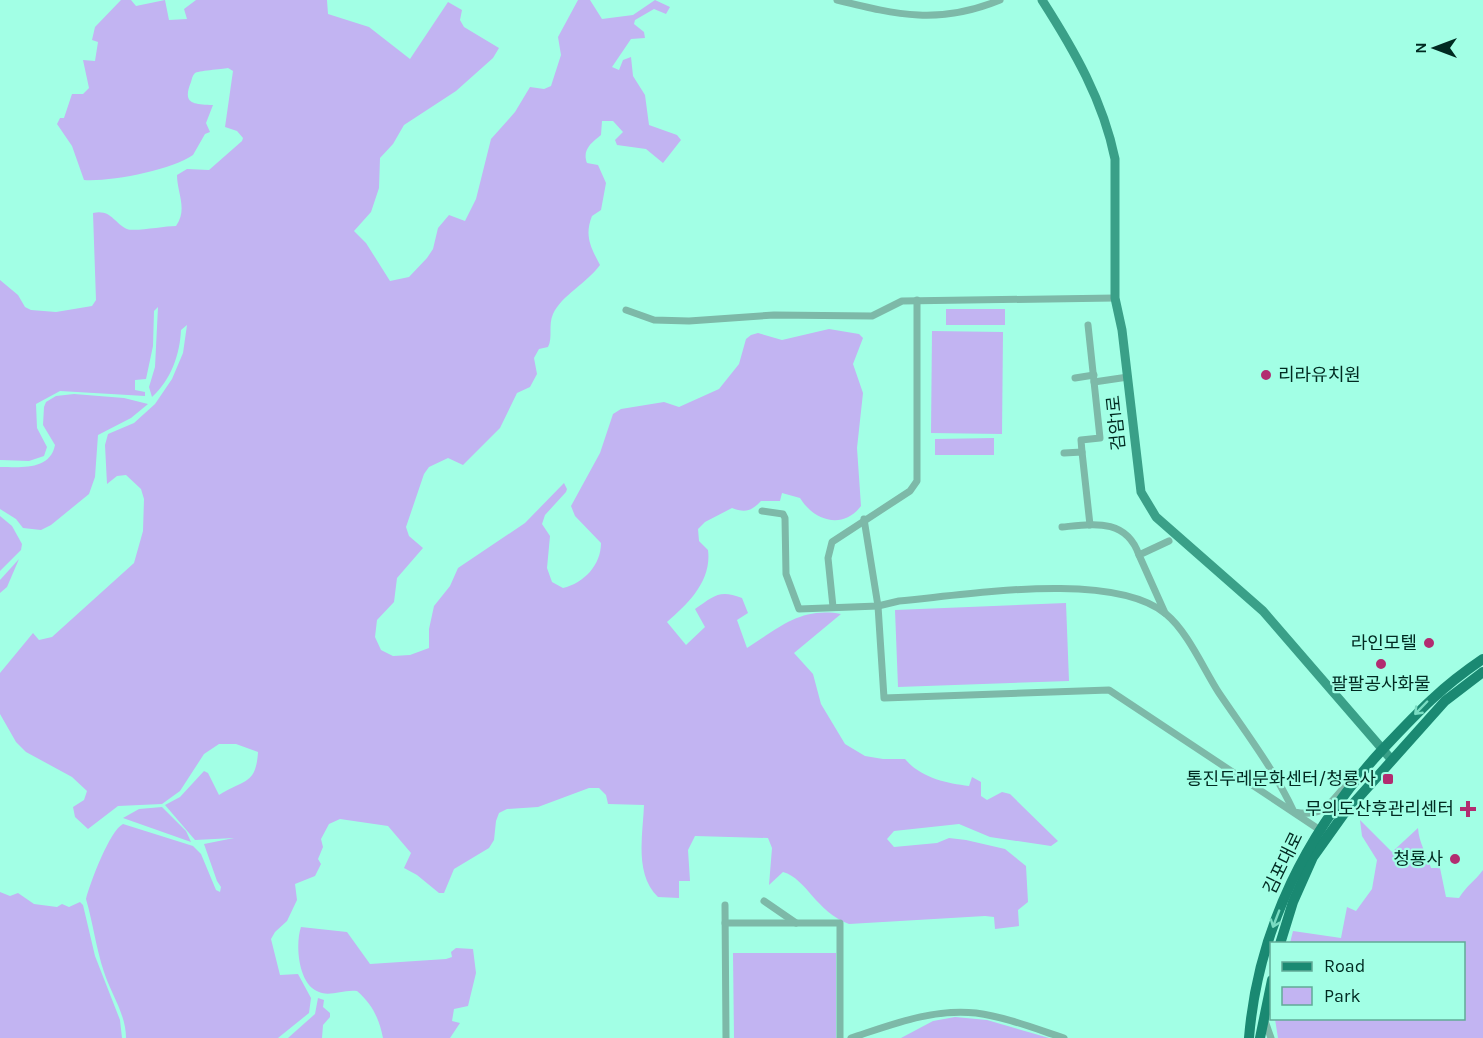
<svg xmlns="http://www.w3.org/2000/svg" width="1483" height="1038" font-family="Karla,'Noto Sans KR',sans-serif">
  <rect width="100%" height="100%" fill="#a2ffe5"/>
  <g fill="#c2b4f2">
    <path d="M121 0H131L136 6 165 0 169 20 187 19 184 9 196 0H327L328 14 369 27 410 59 448 2 462 10 460 20 464 27 499 48 493 58 456 91 404 125 393 144 380 158 379 188 371 212 354 231 366 243 390 281 409 277 427 258 433 249 438 228 449 215 465 221 476 199 491 139 515 112 530 87 544 89 551 86 561 55 558 37 578 0H590L602 19 633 15 655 0 670 7 666 14 654 9 635 20 634 24 644 32 645 38 631 39 612 67 619 70 623 60 631 57 633 76 645 95 649 125 677 135 681 140 663 163 646 149 617 145 615 140 623 132 613 121H602L601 135C591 143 582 150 587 163L598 165 606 183 601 210 592 216C584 236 591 248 600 265 587 283 562 295 553 314 548 325 553 338 548 347L539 349 534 358 537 374 530 387 517 393 500 428 463 465 448 458 429 467 424 474 406 527 409 536 423 548 397 578 394 602 377 620 375 637 381 650 393 656 410 655 429 648V629L434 606 450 586 458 568 525 523 564 483 567 489 566 492 545 515 542 524 550 536 547 568 552 582 563 588C584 583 601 565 601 543L575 516 571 506 600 453 613 414 621 409 664 402 679 407 719 389 739 364 746 339 751 335 758 333 782 340 829 329 859 334 863 338 853 364 863 393 857 448 861 506C843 530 814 521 800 498L782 493 780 501H761C752 511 745 513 732 508L705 522 698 529 699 541 708 550C712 581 688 604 667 622L686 645 705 627 695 609C714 596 719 589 742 598L748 613 737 620 747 648C780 627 801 607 841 614L794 653 813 674 821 704 845 744 865 756 883 759H905C921 778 946 783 969 786L972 777 981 782V796L987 800 1002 792 1010 794 1058 841 1051 846 990 837 959 824 894 831 887 839 894 847 937 843 949 838 966 840 1005 849 1026 866 1028 902 1018 910 1019 926 995 929 994 917 985 916 849 924C816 912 807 879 783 872L769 885 772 848 768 838 695 836 688 850 690 881H679V898L658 897C634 874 643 834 644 805L608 804 606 795 599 788H589L538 807 507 809 499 813 496 821 494 840 489 848 454 869 444 893H439L417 875 404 868 411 853 388 826 340 819 329 824 321 839 323 847 318 859 321 864 315 876 295 884 297 900 287 921 275 932 271 939 280 975 298 974 311 998 309 1013 278 1038H126C126 1014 111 994 104 972 96 948 93 923 86 899 90 883 110 830 123 824L193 846 201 854 216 890 220 892 221 887 217 881 204 844 234 838 195 840 165 805 180 797 204 771 208 773 219 795C244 779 256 785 258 752L236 744H219L204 754 180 791 162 804 118 806 88 829 75 817 73 807 84 800 87 791 72 777 26 752 16 742 0 714V673L33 633 39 640 52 637 134 563 143 531 144 499 141 489 126 475 117 476 107 484 105 445 108 434 134 423 155 404 172 379 183 353 187 325 181 330C180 354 171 380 152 397L149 387 155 367 158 307 154 311 153 346 146 379 135 380V390L145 392V396L60 391 36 404 37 428 47 447 44 456 29 461 0 460V280L18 295 25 307 31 310 56 312 92 306 96 300 93 213C111 209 114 223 127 229 135 232 164 226 176 226 188 209 177 193 177 175L187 169 209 170 242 141 243 138 237 131 225 127 233 71 228 68C222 69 197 71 195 73 192 76 192 79 191 82 182 104 193 104 213 105L206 123 210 132 205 134 193 155C172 170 110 182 84 180L72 146 57 124 60 118H64L72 94H83L89 88 83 60 95 61 98 42 92 40 95 27Z"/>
    <rect x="946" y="309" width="59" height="16"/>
    <path d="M932 331 1003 332 1002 434 931 433Z"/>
    <path d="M74 394 124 398 148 404 131 418 98 435 95 477 89 494 51 525 41 530 23 528 16 519 0 509V467C20 467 50 471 55 445L43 425 44 407 46 402 56 396Z"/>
    <path d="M994 438V455H935V439Z"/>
    <path d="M0 516 12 526 22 544 21 550 0 571Z"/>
    <path d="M19 559 7 587 0 593V580Z"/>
    <path d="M1066 603 1069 681 898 687 895 610Z"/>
    <path d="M162 807 186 831 191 842 123 818 139 809Z"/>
    <path d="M1360 820 1392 852 1418 828C1419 843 1426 853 1431 868H1440L1446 897 1459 898C1467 885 1475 881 1483 870V1038H1278L1275 1019 1464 1018V944L1290 943 1293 931 1341 938 1347 907 1356 911 1372 889 1377 860 1362 836Z"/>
    <path d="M0 892 10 896 18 893 34 904 57 907 62 904 69 907 80 902 83 905 95 956 120 1020 122 1038H0Z"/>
    <path d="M301 927 347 932 370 964 446 959 452 957 451 952 456 948 473 949 476 973 468 1006 454 1009 452 1021 460 1023 450 1038H383C379 1018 372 1004 357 991 344 989 330 997 319 992 298 985 295 944 301 927Z"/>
    <path d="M733 953H836V1038H734Z"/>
    <path d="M318 998 324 1000 323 1007 330 1013V1017L323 1025 322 1038H288L315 1014Z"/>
    <path d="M955 1017 987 1020 1049 1038H901L933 1021Z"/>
  </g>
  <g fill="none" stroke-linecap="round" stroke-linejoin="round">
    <g stroke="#7db9a8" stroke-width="7">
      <path d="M837 0C898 15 939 25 1000 0"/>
      <path d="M626 310 654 320 689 321 774 315 872 316 902 301 1115 298"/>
      <path d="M1075 378 1094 375"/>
      <path d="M1094 382 1128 377"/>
      <path d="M1082 452 1081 440 1100 438 1088 325"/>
      <path d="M1064 453 1082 452 1090 525"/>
      <path d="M762 511 783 514 785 518 786 574 799 609 878 606 899 601C966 595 1113 570 1166 614 1188 632 1204 670 1219 693 1246 733 1274 769 1294 812 1324 818 1329 804 1347 784"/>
      <path d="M864 519 878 606 884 698 1109 690 1323 832"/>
      <path d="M1062 527C1094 524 1126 518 1139 555"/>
      <path d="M833 607 828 558 832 542 910 491 917 481V300"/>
      <path d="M1165 613 1139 555 1169 541"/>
      <path d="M764 901 796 923"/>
      <path d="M725 905 726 1038"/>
      <path d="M725 923H840V1038"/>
      <path d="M1265 1021 1271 1038"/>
      <path d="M851 1038C891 1025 933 1008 976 1013 1006 1017 1036 1029 1064 1038"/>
    </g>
    <path stroke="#3aa088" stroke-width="9" d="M1042 0C1074 50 1103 100 1115 159V298L1122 330 1141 492 1156 517 1263 611 1391 759"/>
    <g stroke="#1a8972" stroke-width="10">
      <path d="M1280 944 1293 902 1313 857 1343 815 1445 701 1483 672"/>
      <path d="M1249 1038C1258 928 1308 830 1382 750 1417 713 1440 688 1483 659"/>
      <path d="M1260 1038 1272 980"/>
    </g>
  </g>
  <defs><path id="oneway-shaft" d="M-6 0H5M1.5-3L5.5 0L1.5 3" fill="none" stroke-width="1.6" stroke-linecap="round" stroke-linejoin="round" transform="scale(1.5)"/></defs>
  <g stroke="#79dcc2">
    <use href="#oneway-shaft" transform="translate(1421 708) rotate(134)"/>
    <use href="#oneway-shaft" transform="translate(1276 919) rotate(111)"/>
  </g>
  <g fill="#b22c70" stroke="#a2ffe5" stroke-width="2">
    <circle cx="1266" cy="375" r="6"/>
    <circle cx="1429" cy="643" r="6"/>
    <circle cx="1381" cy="664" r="6"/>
    <rect x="1382" y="773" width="12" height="12" rx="3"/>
    <path d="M1465 800h6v6h6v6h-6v6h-6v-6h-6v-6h6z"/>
    <circle cx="1455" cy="859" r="6"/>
  </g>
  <g text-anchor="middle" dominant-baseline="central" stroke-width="4.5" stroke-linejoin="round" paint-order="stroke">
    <g font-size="18" fill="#002a21" stroke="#a2ffe5" text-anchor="end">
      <text x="1278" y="375" text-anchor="start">리라유치원</text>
      <text x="1417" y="643">라인모텔</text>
      <text x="1381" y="684" text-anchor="middle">팔팔공사화물</text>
      <text x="1376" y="779">통진두레문화센터/청룡사</text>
      <text x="1454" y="809">무의도산후관리센터</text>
      <text x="1443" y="859">청룡사</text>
    </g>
    <g font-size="18" fill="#002a21" stroke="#a2ffe5">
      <text transform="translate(1116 423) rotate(-96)">검암1로</text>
      <text transform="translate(1283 863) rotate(-64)">김포대로</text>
    </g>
  </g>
  <rect x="1270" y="942" width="195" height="78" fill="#a2ffe5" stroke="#61aa97" stroke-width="1.5"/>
  <rect x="1282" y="962" width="30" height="9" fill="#1a8972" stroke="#61aa97" stroke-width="1.5"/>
  <text x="1324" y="972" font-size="18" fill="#002a21">Road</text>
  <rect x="1282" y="987" width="30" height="18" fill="#c2b4f2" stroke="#61aa97" stroke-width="1.5"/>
  <text x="1324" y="1002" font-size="18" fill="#002a21">Park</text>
  <g transform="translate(1435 48) rotate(270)" stroke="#a2ffe5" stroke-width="4.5" paint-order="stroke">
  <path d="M0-4.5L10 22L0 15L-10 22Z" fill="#002a21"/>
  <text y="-9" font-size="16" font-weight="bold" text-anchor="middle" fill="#002a21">N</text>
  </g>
</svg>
